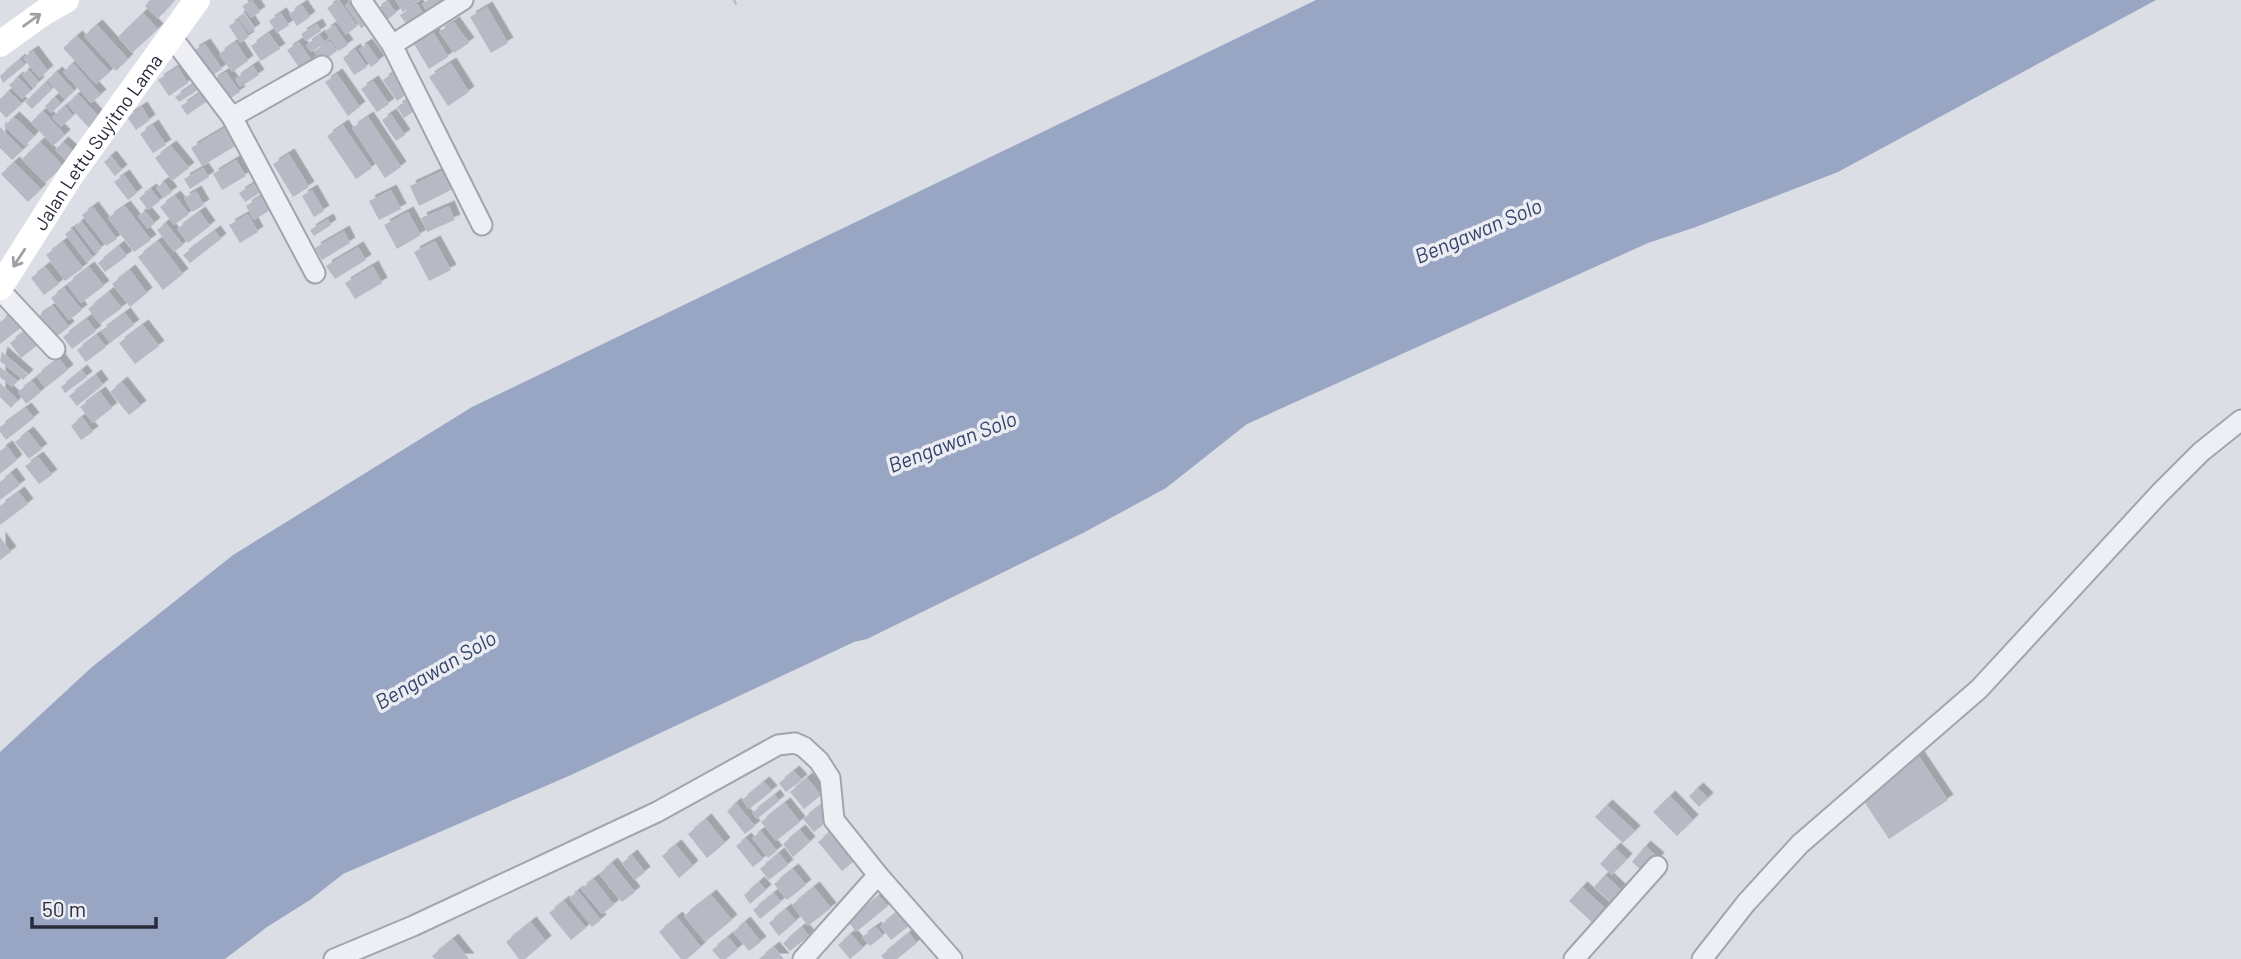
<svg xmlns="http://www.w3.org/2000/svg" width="2241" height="959" font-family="Barlow,sans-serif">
  <defs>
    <filter id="shadow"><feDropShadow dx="5.5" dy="-5.5" stdDeviation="0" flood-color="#0004"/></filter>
  </defs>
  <rect width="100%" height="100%" fill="#dcdee5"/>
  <path fill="#99a6c3" d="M1316 0H2156L1838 172 1696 227 1648 243 1247 424 1166 488 1083 533 867 639 854 642 571 775 343 874 310 900 267 927 225 959H0V752L92 667 233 555 472 407Z"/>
  <g fill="#b7b9c4" filter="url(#shadow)">
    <path d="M150 0H174L158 19 145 6Z"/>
    <path d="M252 0 260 12 251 18 242 6Z"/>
    <path d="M339 0 357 26 346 35 327 8Z"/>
    <path d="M353 0 371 22 361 28 345 5Z"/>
    <path d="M395 0H414L416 3 403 12Z"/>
    <path d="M428 0H457L430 16 422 4Z"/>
    <path d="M388 1 396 13 384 22 376 10Z"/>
    <path d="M417 4 428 21 411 31 400 15Z"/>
    <path d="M302 5 310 17 297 26 289 14Z"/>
    <path d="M487 7 508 43 491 53 470 17Z"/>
    <path d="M143 13 158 29 132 53 118 37Z"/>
    <path d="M244 13 255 29 249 33 238 17Z"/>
    <path d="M281 13 289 25 277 33 269 21Z"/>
    <path d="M238 20 249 37 240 43 229 26Z"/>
    <path d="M454 22 469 43 454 53 439 32Z"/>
    <path d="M317 24 321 31 306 41 301 34Z"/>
    <path d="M97 25 128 59 116 71 84 36Z"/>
    <path d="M334 25 348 45 339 51 325 31Z"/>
    <path d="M431 28 448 57 429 69 411 39Z"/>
    <path d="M269 33 280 49 261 61 251 46Z"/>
    <path d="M320 35 325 43 311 52 306 45Z"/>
    <path d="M77 36 110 72 96 84 63 48Z"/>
    <path d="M330 41 337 51 322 62 314 51Z"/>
    <path d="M236 42 248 61 232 72 219 54Z"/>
    <path d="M299 42 312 61 300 69 287 50Z"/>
    <path d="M205 44 222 69 210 77 193 51Z"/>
    <path d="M367 44 379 61 371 67 359 49Z"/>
    <path d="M355 49 367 67 354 75 343 58Z"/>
    <path d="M33 51 48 71 39 78 23 58Z"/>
    <path d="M20 59 25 65 3 83 0 76Z"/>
    <path d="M73 63 101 95 91 103 63 72Z"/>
    <path d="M451 63 469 92 448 106 429 77Z"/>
    <path d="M253 66 259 75 240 87 235 79Z"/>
    <path d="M178 67 188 83 169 96 158 80Z"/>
    <path d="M28 70 39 82 33 88 22 75Z"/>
    <path d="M397 70 411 91 397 101 383 80Z"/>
    <path d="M57 72 74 91 65 100 47 80Z"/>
    <path d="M226 72 240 92 226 101 212 81Z"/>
    <path d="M337 74 360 107 348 116 325 82Z"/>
    <path d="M18 77 31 91 22 99 9 85Z"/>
    <path d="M373 81 389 104 377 112 361 89Z"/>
    <path d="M46 82 52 89 32 109 25 102Z"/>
    <path d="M197 82 201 88 179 102 175 97Z"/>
    <path d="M206 89 212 98 187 115 181 106Z"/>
    <path d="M9 91 22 104 6 118 0 111V99Z"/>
    <path d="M78 94 100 118 89 128 67 104Z"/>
    <path d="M413 96 420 107 404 118 397 107Z"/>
    <path d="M55 97 61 104 51 113 45 106Z"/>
    <path d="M65 106 73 116 61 127 52 117Z"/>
    <path d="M142 107 150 120 136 130 127 117Z"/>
    <path d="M43 111 65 135 53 146 31 122Z"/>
    <path d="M391 114 405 135 396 141 382 120Z"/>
    <path d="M14 117 34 136 25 146 4 126Z"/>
    <path d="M368 117 401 167 385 178 352 128Z"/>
    <path d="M153 125 166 145 153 153 140 134Z"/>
    <path d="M343 125 372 168 356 179 327 136Z"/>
    <path d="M0 127 23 150 12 160 0 148Z"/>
    <path d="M226 127 237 145 202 166 191 148Z"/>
    <path d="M40 142 63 166 45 183 22 159Z"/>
    <path d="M63 142 77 155 68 163 55 150Z"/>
    <path d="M171 146 189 168 172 181 155 158Z"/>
    <path d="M289 154 309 187 293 197 273 164Z"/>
    <path d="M111 156 122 170 115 176 104 162Z"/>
    <path d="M236 160 246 176 222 190 213 174Z"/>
    <path d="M14 162 41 189 28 202 1 174Z"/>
    <path d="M203 168 209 177 190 189 184 179Z"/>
    <path d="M442 171 451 190 419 206 410 186Z"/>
    <path d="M124 175 137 193 128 200 114 182Z"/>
    <path d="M260 180 266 189 245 202 239 193Z"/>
    <path d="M164 182 172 192 164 198 156 188Z"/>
    <path d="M151 189 160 201 148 210 139 198Z"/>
    <path d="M312 190 324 211 314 217 302 196Z"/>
    <path d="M391 190 401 209 379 220 369 201Z"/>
    <path d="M196 191 204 205 192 212 184 198Z"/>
    <path d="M266 193 275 207 254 220 246 206Z"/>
    <path d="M175 196 189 214 174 225 160 207Z"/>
    <path d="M125 206 151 240 134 252 108 218Z"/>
    <path d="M449 206 455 220 427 232 421 218Z"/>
    <path d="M93 207 117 239 106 246 82 215Z"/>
    <path d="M145 211 155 223 148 229 138 216Z"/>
    <path d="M200 212 210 226 188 243 177 229Z"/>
    <path d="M408 212 421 235 397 249 384 225Z"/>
    <path d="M248 214 258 232 240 243 229 225Z"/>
    <path d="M328 219 331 225 314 236 310 230Z"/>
    <path d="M81 221 102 248 95 253 75 227Z"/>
    <path d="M166 223 183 245 174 252 157 230Z"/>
    <path d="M72 229 93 257 87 263 65 234Z"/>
    <path d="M215 231 221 239 190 263 183 255Z"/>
    <path d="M344 231 350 243 322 260 315 248Z"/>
    <path d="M158 241 183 274 163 290 138 257Z"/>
    <path d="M435 241 451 270 429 281 414 252Z"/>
    <path d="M63 242 83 268 65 281 46 255Z"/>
    <path d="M119 246 127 256 105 272 98 263Z"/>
    <path d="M358 247 366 260 335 279 326 266Z"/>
    <path d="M373 266 382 283 355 299 345 283Z"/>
    <path d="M45 267 59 284 44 295 31 278Z"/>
    <path d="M89 267 104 286 81 303 67 284Z"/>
    <path d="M130 270 147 293 130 307 112 284Z"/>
    <path d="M64 288 82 310 69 320 51 298Z"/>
    <path d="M109 292 122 308 100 324 88 309Z"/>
    <path d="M53 306 69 327 52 340 36 318Z"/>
    <path d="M17 309 27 323 0 344V322Z"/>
    <path d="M125 313 134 325 110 343 101 331Z"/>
    <path d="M87 319 96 331 72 349 63 337Z"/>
    <path d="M143 325 159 346 135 364 119 343Z"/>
    <path d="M32 326 43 341 21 358 10 343Z"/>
    <path d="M97 335 106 347 86 362 77 350Z"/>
    <path d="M2 352 28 375 23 380 0 361Z"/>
    <path d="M59 358 68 370 45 388 36 376Z"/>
    <path d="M0 367 18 381 12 387 0 377Z"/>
    <path d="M82 370 87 377 65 393 61 387Z"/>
    <path d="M96 375 103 385 77 406 69 396Z"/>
    <path d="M32 381 41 392 26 404 18 392Z"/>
    <path d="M122 382 141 406 129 415 110 392Z"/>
    <path d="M0 383 18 400 11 408 0 397Z"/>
    <path d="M100 392 112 408 93 423 80 407Z"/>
    <path d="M26 408 34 418 6 440 0 432V427Z"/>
    <path d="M82 417 93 432 81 440 71 426Z"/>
    <path d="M28 432 42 449 29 459 15 442Z"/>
    <path d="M7 446 17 460 0 474V451Z"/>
    <path d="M38 457 52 475 39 484 25 466Z"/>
    <path d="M11 473 20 485 0 500V482Z"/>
    <path d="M19 492 28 504 0 525V506Z"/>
    <path d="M0 537 11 552 0 560Z"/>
    <path d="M1918 755 1948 800 1889 839 1859 794Z"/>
    <path d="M794 771 802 780 786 792 779 783Z"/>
    <path d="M807 778 821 795 804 809 790 792Z"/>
    <path d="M764 782 772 791 749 809 742 800Z"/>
    <path d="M1698 788 1708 798 1699 807 1689 796Z"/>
    <path d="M775 795 779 801 757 819 752 813Z"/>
    <path d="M1670 796 1693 820 1677 836 1653 812Z"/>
    <path d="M736 803 755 826 745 834 727 811Z"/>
    <path d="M785 803 800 822 776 841 761 822Z"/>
    <path d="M821 805 831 818 814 832 803 819Z"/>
    <path d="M1607 805 1635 831 1623 843 1595 817Z"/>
    <path d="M706 819 725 843 707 858 688 834Z"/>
    <path d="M800 830 810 842 793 857 783 844Z"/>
    <path d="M761 831 777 851 768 858 752 838Z"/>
    <path d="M829 833 853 862 842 871 818 842Z"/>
    <path d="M746 838 763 859 753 867 736 846Z"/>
    <path d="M676 845 693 866 679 878 662 856Z"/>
    <path d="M1645 846 1659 858 1646 874 1632 862Z"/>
    <path d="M1615 848 1627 859 1612 875 1600 864Z"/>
    <path d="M779 853 788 865 769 880 760 869Z"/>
    <path d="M632 855 645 872 635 880 622 863Z"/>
    <path d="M612 863 635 892 622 902 599 874Z"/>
    <path d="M793 869 806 885 787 900 774 884Z"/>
    <path d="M1605 875 1622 891 1611 903 1594 887Z"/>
    <path d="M594 879 614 905 602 914 581 889Z"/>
    <path d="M759 882 766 890 750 904 744 895Z"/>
    <path d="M814 887 831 908 808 926 792 905Z"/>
    <path d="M1582 887 1608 911 1595 925 1569 901Z"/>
    <path d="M578 891 601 920 592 927 569 898Z"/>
    <path d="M774 893 781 902 760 919 753 910Z"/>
    <path d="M711 895 732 920 705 942 684 916Z"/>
    <path d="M879 896 888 906 856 932 848 921Z"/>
    <path d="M564 901 586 928 571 940 549 913Z"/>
    <path d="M786 909 796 921 779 936 769 923Z"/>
    <path d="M898 911 910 925 891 940 880 926Z"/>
    <path d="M677 917 701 947 687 959H681L659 932Z"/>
    <path d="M531 922 546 941 525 959H519L506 942Z"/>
    <path d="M745 922 761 942 749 951 733 932Z"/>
    <path d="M802 927 809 936 790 951 783 943Z"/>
    <path d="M876 927 883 936 870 946 862 937Z"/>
    <path d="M909 933 917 943 897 959H884L881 956Z"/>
    <path d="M851 934 863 948 850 959 838 945Z"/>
    <path d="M728 937 738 949 726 959H720L712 950Z"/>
    <path d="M453 939 469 959H435L432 956Z"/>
    <path d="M774 947 784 959H759Z"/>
  </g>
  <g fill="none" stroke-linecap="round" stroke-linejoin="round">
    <g stroke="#a2a5ae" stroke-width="23">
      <g id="street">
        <path d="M361 0 392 45 482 225"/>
        <path d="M171 36 232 117 315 273"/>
        <path d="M392 45 463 0"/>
        <path d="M232 117 322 66"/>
        <path d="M0 290 55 349"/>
        <path d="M334 959 413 926 657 812 778 745 795 743 804 747 819 761 830 778 834 820 878 875"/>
        <path d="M803 959 878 875 952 959"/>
        <path d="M1574 959 1657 866"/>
        <path d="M1702 959 1746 903 1800 844 1979 689 2160 493 2201 452 2241 420"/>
      </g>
    </g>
    <path stroke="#babcc4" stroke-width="2.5" stroke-dasharray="5 5" stroke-linecap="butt" d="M734 0 738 8"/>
    <use href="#street" stroke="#eeeff4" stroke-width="19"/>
    <g stroke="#fff" stroke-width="26">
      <path d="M0 44 43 13 66 0"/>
      <path id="s1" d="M0 287 71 175 197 0"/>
    </g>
  </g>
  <defs><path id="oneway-shaft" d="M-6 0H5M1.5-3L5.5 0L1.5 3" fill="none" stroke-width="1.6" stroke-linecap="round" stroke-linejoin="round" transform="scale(1.75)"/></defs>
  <g stroke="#9ea0a6">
    <use href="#oneway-shaft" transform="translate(32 20) rotate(-36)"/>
    <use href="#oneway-shaft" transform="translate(19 258) rotate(123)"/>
  </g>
  <g text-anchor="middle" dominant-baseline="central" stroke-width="7" stroke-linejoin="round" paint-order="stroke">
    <g font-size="19" fill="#272b3a" stroke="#ebedf3">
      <text stroke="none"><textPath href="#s1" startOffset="175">Jalan Lettu Suyitno Lama</textPath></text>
    </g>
    <g font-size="21" font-style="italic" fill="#35436a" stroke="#ebedf3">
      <text transform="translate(1478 230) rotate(-23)">Bengawan Solo</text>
      <text transform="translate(952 441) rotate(-21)">Bengawan Solo</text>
      <text transform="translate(435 669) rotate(-30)">Bengawan Solo</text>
    </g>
  </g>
  <path d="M32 917v10h124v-10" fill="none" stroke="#272b3a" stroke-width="3.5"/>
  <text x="42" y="917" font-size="21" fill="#272b3a" stroke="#ebedf3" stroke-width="5" paint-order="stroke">50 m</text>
</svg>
